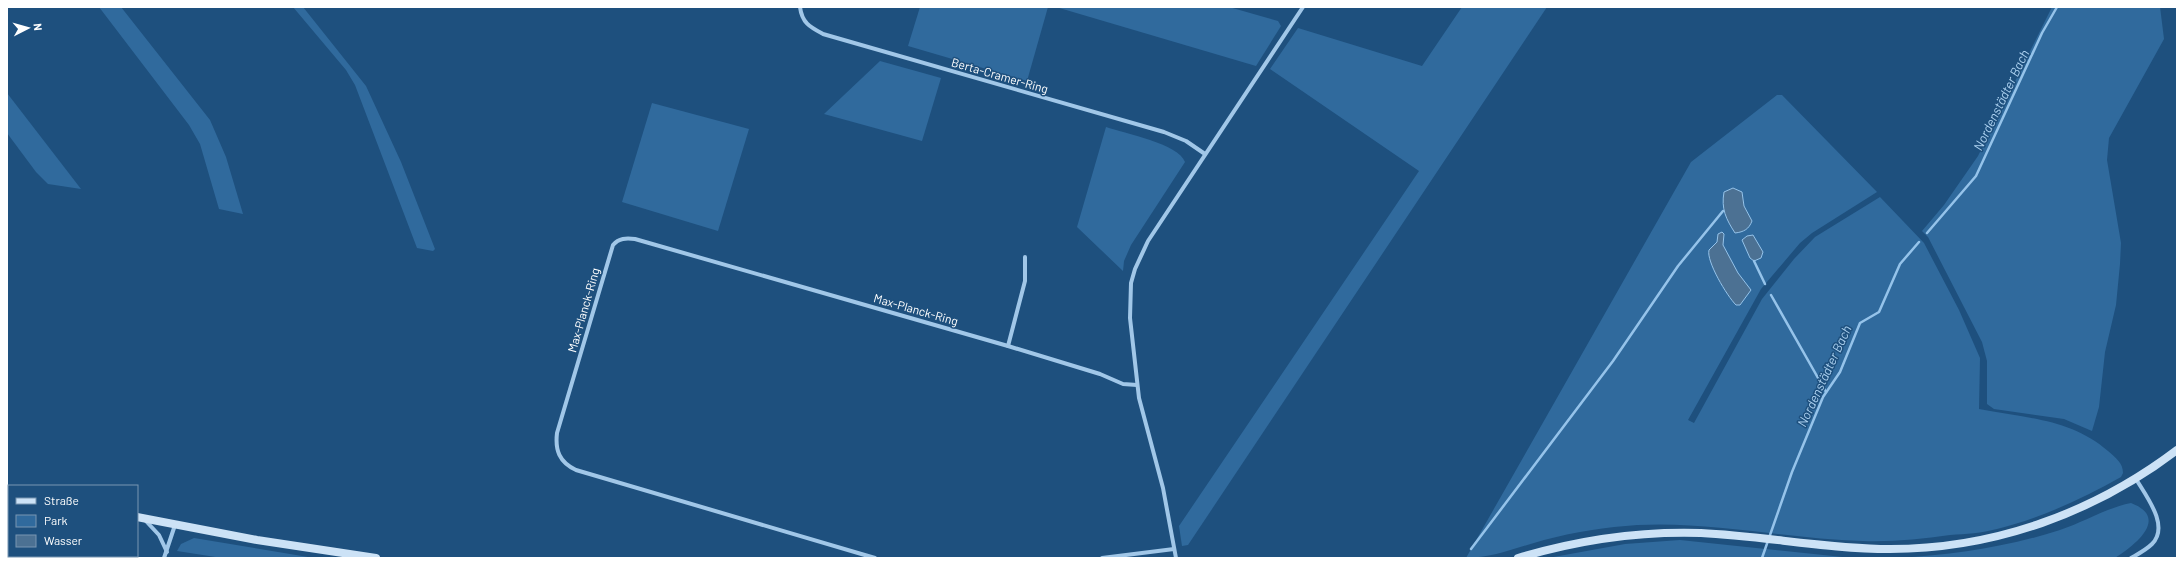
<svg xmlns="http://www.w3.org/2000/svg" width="2184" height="565" font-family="Barlow,sans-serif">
  <rect width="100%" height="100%" fill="#1e507e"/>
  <g fill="#306a9d" fill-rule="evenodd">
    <path d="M99 7H121L210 120 226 157 243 214 219 209 200 144 189 125Z"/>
    <path d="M293 7H303L366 86 401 162 435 249 433 251 417 248 355 85 346 70Z"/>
    <path d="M920 7H1048L1027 81 908 46Z"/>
    <path d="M1056 7H1229L1278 21 1281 26 1256 66Z"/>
    <path d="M1462 7H1547L1188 545 1182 546 1179 526 1419 171 1270 69 1298 28 1422 66Z"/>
    <path d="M2052 7H2160L2164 39 2109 138 2107 160 2121 243 2120 264 2116 305 2105 352 2099 407 2092 431 2064 419 1994 409 1987 404V361L1982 342 1928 237 1922 231 1944 205 1978 156Z"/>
    <path d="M880 61 941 78 922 141 824 114Z"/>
    <path d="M7 93 81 189 48 184 36 172 7 133Z"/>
    <path d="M1777 95H1782L1877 192 1812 233 1800 243 1761 289 1688 420 1694 423 1762 299 1794 259 1815 237 1880 197 1924 243 1959 310 1980 358 1979 409C2026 418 2071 419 2108 451 2116 458 2123 463 2123 473L2121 477C2082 499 2041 518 1997 529 1982 533 1966 534 1950 535 1921 539 1892 542 1863 541 1787 539 1713 521 1637 525 1607 527 1574 532 1544 540 1518 547 1493 558 1466 558L1691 162ZM1743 198 1744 206 1752 221 1735 233Z"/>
    <path d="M652 103 749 129 718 231 622 202Z"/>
    <path d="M1106 127C1124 133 1179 144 1185 162L1131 245 1124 261 1123 271 1077 227Z"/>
    <path d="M2131 503C2170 518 2135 545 2115 558H1898C1953 555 2007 547 2060 530 2084 522 2106 508 2131 503Z"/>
    <path d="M194 538 314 558H222L177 551 181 544Z"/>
    <path d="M1680 540 1852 558H1548L1625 544Z"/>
  </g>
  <g fill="#4c7193" stroke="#95c3ea">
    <path d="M1733 188 1742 192 1744 206 1752 221C1749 229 1744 232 1735 233 1726 219 1721 209 1724 192Z"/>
    <path d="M1722 232 1724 234 1723 245 1738 273 1751 290 1740 305H1736C1727 296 1706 261 1709 250L1717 242 1718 234Z"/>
    <path d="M1753 235 1763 252 1761 258 1754 261 1750 258 1742 240 1747 236Z"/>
  </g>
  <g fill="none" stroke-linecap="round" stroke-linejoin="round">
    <g stroke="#95c3ea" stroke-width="2.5">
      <path d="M1927 233 1976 176 2042 33 2057 7"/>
      <path d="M1754 261 1765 284"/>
      <path d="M1771 295 1826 392"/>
      <path d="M1471 549 1613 361 1678 266 1723 211"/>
      <path d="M1762 558 1792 472 1823 397 1840 372 1860 323 1879 312 1900 264 1919 242"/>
    </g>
    <g stroke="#a1c7e8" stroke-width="4">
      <path d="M800 7C802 23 810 27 823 34L1164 132 1186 141 1205 154"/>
      <path d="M1008 346 1025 281V257"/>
      <path d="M145 520 159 535 167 552"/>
      <path d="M29 558 30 556"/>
      <path d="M76 558 77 556"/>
      <path d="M164 558 175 525"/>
      <path d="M875 558 576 470C559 462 555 450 557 433L613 245C619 238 626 238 635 239L1008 346 1100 374 1123 384 1137 385"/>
      <path d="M1102 558 1174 549"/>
      <path d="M1176 558 1163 488 1139 398 1130 318 1131 283 1135 269 1148 241 1303 7"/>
      <path d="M2131 558C2138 554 2146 550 2152 544 2170 526 2146 496 2136 479"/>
    </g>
    <g stroke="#cce2f6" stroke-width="8">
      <path d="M7 495H9"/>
      <path d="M137 517 257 540 376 558"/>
      <path d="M1518 558C1578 540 1639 531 1701 533 1764 536 1827 549 1890 549 1994 549 2094 513 2177 450"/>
    </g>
  </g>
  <g text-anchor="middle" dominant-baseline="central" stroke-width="3" stroke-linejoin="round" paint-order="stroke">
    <g font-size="12" fill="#fff" stroke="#1e507e">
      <text transform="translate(1000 75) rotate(16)">Berta-Cramer-Ring</text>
      <text transform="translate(916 309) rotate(16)">Max-Planck-Ring</text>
      <text transform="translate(583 310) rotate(-74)">Max-Planck-Ring</text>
    </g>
    <g font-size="13" font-style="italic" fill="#acd1f0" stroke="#1e507e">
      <text transform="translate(2001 100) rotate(-64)">Nordenstädter Bach</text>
      <text transform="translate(1824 376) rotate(-65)">Nordenstädter Bach</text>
    </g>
  </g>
  <rect width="2184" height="565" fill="none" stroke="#ffffff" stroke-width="16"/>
  <rect x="8" y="485" width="130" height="72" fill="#1e507e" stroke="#7896b2"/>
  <rect x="16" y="498" width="20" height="6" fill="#cce2f6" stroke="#7896b2"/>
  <text x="44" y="505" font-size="12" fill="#ffffff">Straße</text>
  <rect x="16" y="515" width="20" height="12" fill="#306a9d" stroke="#7896b2"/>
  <text x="44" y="525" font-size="12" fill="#ffffff">Park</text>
  <rect x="16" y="535" width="20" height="12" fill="#4c7193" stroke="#7896b2"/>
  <text x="44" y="545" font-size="12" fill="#ffffff">Wasser</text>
  <g transform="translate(28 28) rotate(84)" stroke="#1e507e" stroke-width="3" paint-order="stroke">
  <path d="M0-3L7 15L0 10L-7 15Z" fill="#ffffff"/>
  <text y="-6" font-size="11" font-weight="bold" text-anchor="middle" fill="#ffffff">N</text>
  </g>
</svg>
